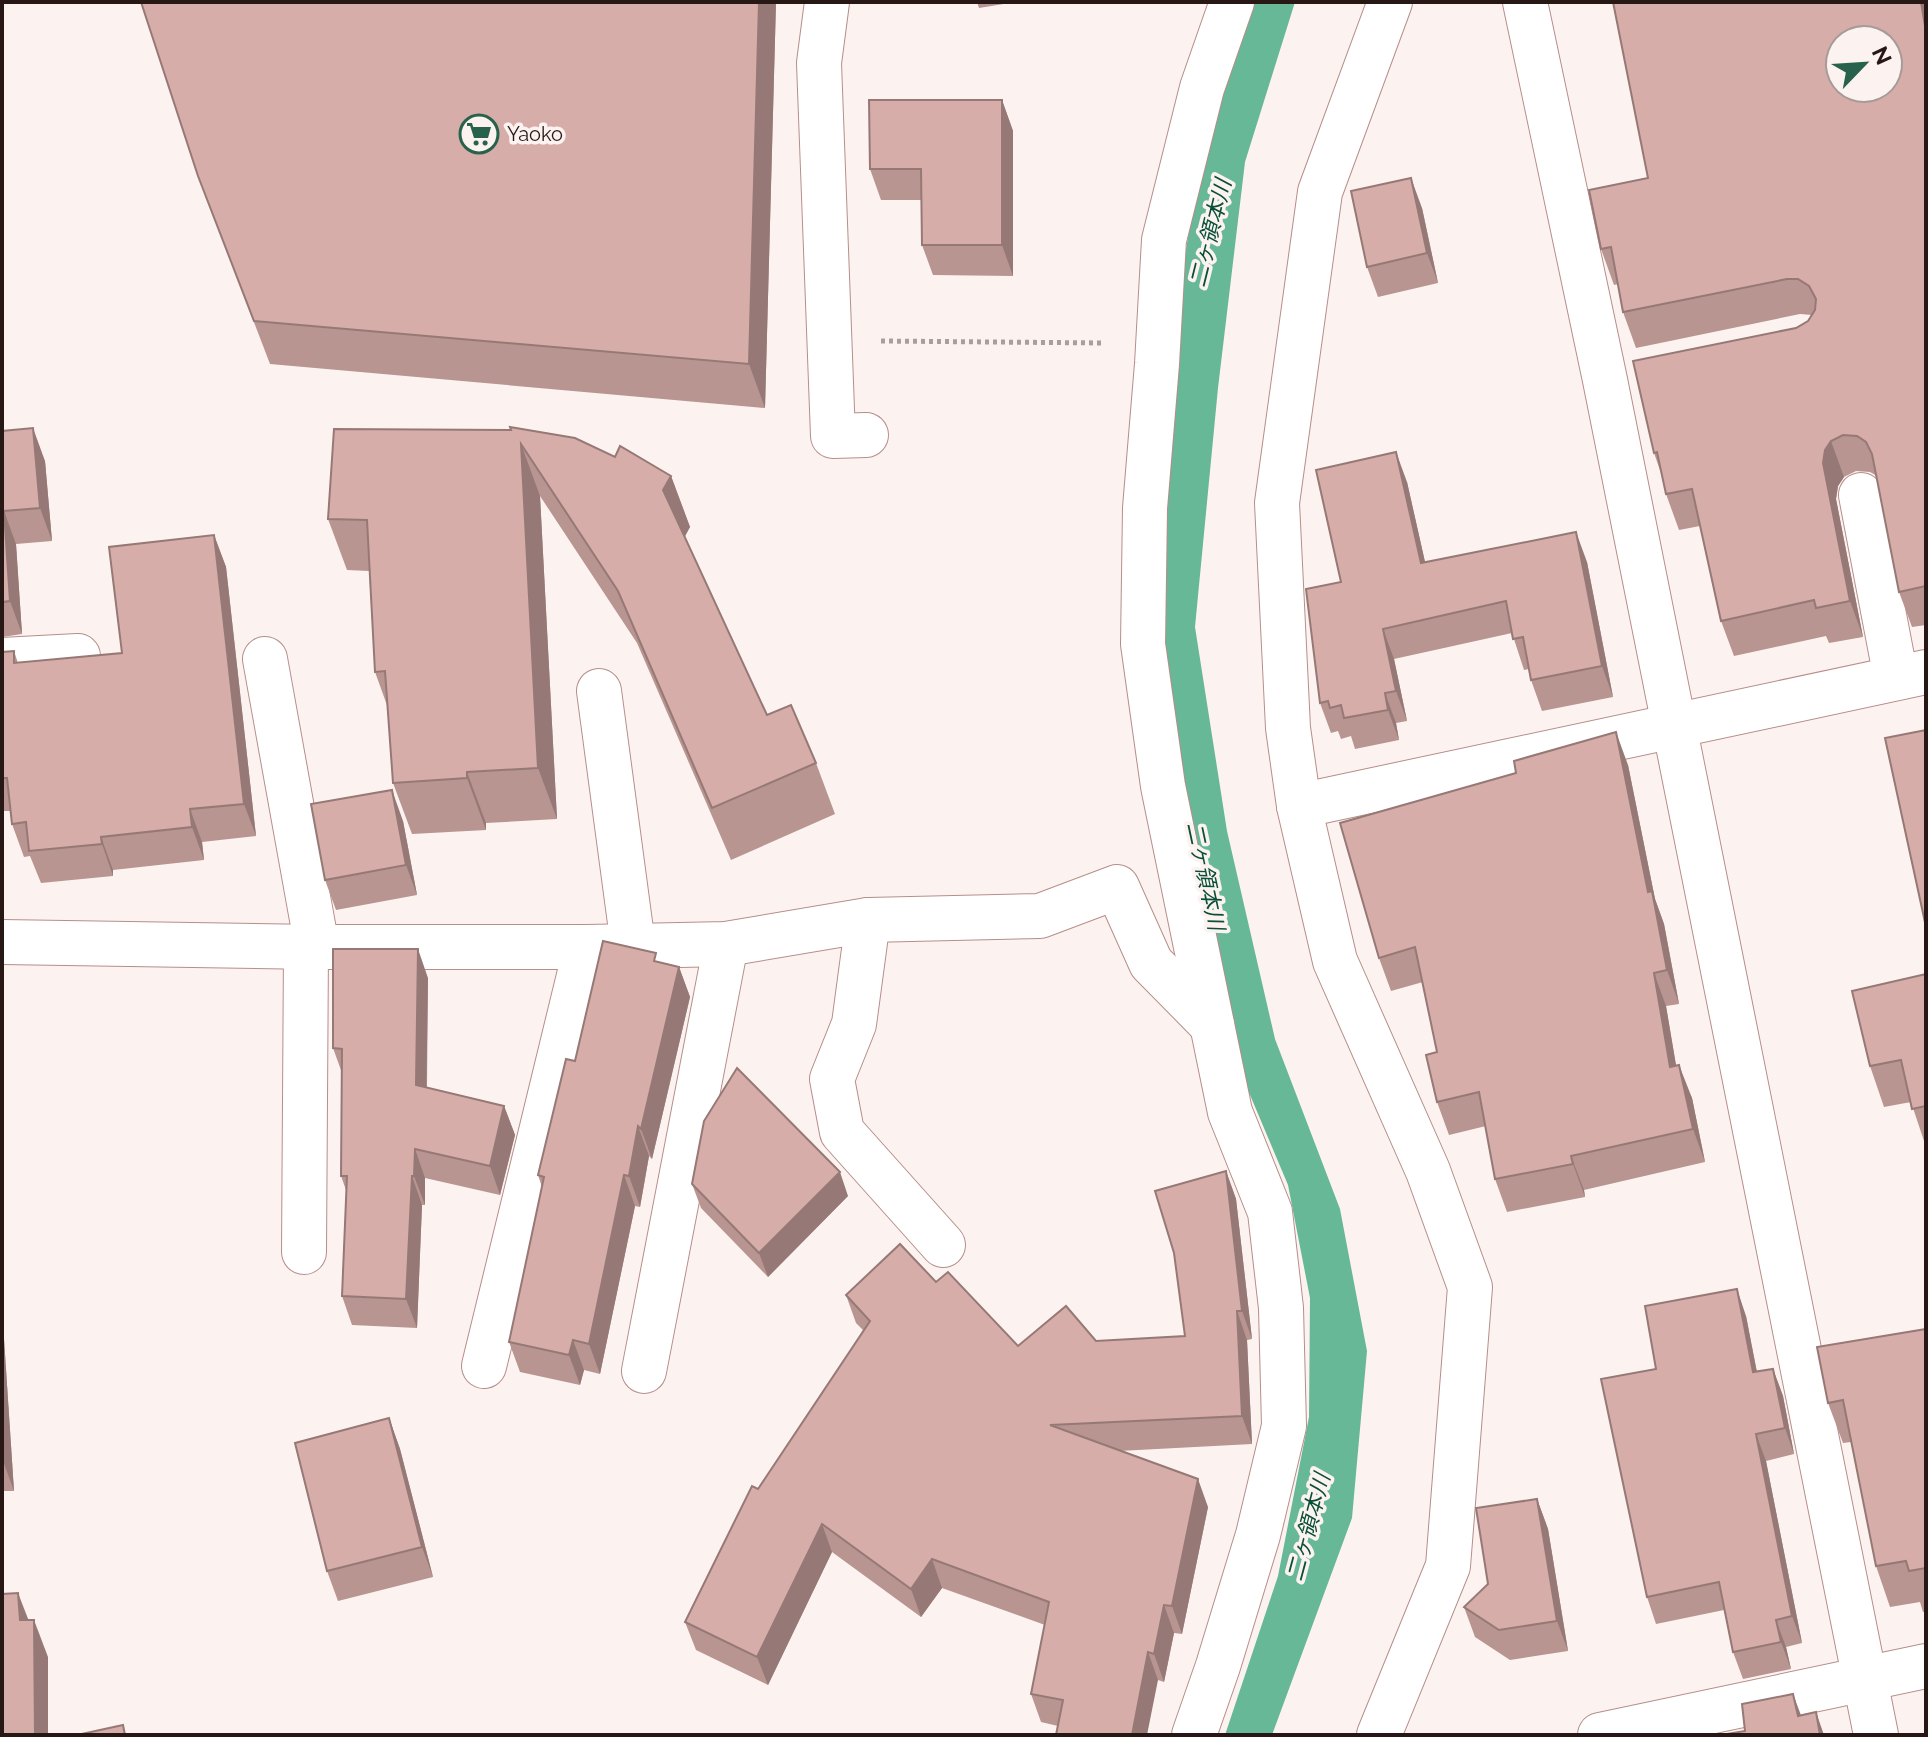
<svg xmlns="http://www.w3.org/2000/svg" width="1928" height="1737" font-family="Raleway,'Noto Sans JP',sans-serif">
  <rect width="100%" height="100%" fill="#fcf3f1"/>
  <path fill="#66b896" d="M1253 2H1295L1245 162 1218 388 1195 627 1227 831 1275 1039 1340 1209 1367 1351 1352 1518 1272 1735H1225L1278 1576 1309 1417 1310 1298 1288 1185 1237 1064 1216 983 1161 645 1175 319 1198 174Z"/>
  <g fill="none" stroke-linecap="round" stroke-linejoin="round">
    <g stroke="#b68e89" stroke-width="46">
      <g id="minor">
        <path d="M827 2 819 63 833 436 866 435"/>
        <path d="M1525 2 1605 380 1876 1735"/>
        <path d="M1861 495 1896 678"/>
        <path d="M265 659 317 947"/>
        <path d="M2 660 78 656"/>
        <path d="M599 691 633 945"/>
        <path d="M1299 806 1926 672"/>
        <path d="M868 920 854 1024 832 1079 842 1132 943 1245"/>
        <path d="M2 942 317 947H586L726 944 868 920 1040 916 1117 887 1151 963 1212 1025"/>
        <path d="M304 1252 306 947"/>
        <path d="M484 1366 586 947"/>
        <path d="M644 1371 726 944"/>
        <path d="M1194 1735 1218 1666 1258 1535 1284 1426 1281 1308 1270 1212 1230 1112 1163 786 1143 644 1145 508 1157 364 1164 240 1202 88 1232 2"/>
        <path d="M1379 1735 1448 1566 1470 1287 1428 1171 1335 961 1299 806 1288 728 1277 503 1320 192 1390 2"/>
        <path d="M1600 1735 1926 1666"/>
      </g>
    </g>
    <path stroke="#aa9e9c" stroke-width="5" stroke-dasharray="4 4" stroke-linecap="butt" d="M881 341 1105 343"/>
    <use href="#minor" stroke="#fff" stroke-width="44"/>
  </g>
  <g fill="#b89590">
    <path d="M141 2H776L765 408 270 364 198 176Z"/>
    <path d="M977 2H1016L979 8Z"/>
    <path d="M1613 2H1926V625L1912 627 1899 592 1877 476 1870 472 1856 471 1844 477 1838 486 1836 499 1863 637 1829 643 1826 636 1734 656 1721 621 1700 526 1679 530 1666 494 1661 473 1654 453 1796 328 1808 321 1812 315 1800 314 1636 348 1623 312 1618 284 1614 285 1601 249 1648 178Z"/>
    <path d="M1002 100 1013 131V276L933 275 922 245 921 200H881L870 169Z"/>
    <path d="M1422 208 1438 283 1378 297 1367 267Z"/>
    <path d="M511 430 615 457 671 476 690 527 684 537 767 715 816 763 835 814 731 860 637 643 540 496 557 819 486 823V830L412 834 393 783 388 708 375 672 369 571 347 570 328 519Z"/>
    <path d="M2 431 45 461 52 541 16 544 22 634 2 637Z"/>
    <path d="M1407 482 1425 562H1587L1613 697 1542 711 1531 680 1529 669 1524 670 1512 633 1394 659 1407 721 1396 723 1399 740 1355 749 1351 736 1341 739 1338 731 1331 733 1320 703 1341 582Z"/>
    <path d="M214 535 226 567 256 836 202 842 204 860 113 870V876L41 883 30 856 24 857 12 824 10 811H2V652L14 651 18 663 122 653Z"/>
    <path d="M1628 765 1655 899 1664 924 1679 1004 1666 1006 1676 1066 1692 1098 1705 1162 1584 1190 1585 1197 1507 1212 1495 1179 1486 1126 1449 1135 1437 1102V1052L1423 982 1391 991 1379 958Z"/>
    <path d="M403 821 417 895 336 910 325 880Z"/>
    <path d="M660 962 679 967 690 997 652 1159 649 1156 640 1207 635 1206 600 1374 584 1370 580 1385 520 1372 509 1342 542 1187 538 1175 575 1061Z"/>
    <path d="M1926 974V1147L1911 1102 1884 1107 1870 1066Z"/>
    <path d="M428 978 427 1088 504 1106 515 1135 500 1195 425 1178V1205H422L417 1328 352 1325 342 1296 346 1190 341 1176 342 1073 333 1048Z"/>
    <path d="M1226 1171 1236 1199 1252 1339 1247 1340 1252 1444 1119 1451 1208 1507 1182 1634 1174 1633 1164 1682 1158 1680 1058 1726 1041 1722 1031 1694 1045 1625 942 1588 921 1617 832 1552 768 1685 696 1650 685 1622 758 1489 864 1331 856 1323 846 1295 936 1282 1018 1346 1185 1336Z"/>
    <path d="M692 1184 848 1196 768 1277 701 1208Z"/>
    <path d="M1746 1316 1757 1372 1773 1369 1783 1396 1794 1454 1766 1461 1802 1643 1786 1647 1791 1669 1743 1679 1733 1652 1724 1610 1656 1624 1647 1597 1656 1369Z"/>
    <path d="M1926 1329V1611L1923 1612 1920 1602 1890 1607 1876 1566 1851 1442 1843 1443 1828 1403Z"/>
    <path d="M2 1333 4 1339 14 1491H2Z"/>
    <path d="M389 1418 400 1449 433 1577 338 1601 327 1571Z"/>
    <path d="M1537 1499 1548 1529 1568 1651 1510 1660 1475 1637 1464 1607 1488 1584Z"/>
  </g>
  <g fill="#967976">
    <path d="M759 2H776L765 408 749 364Z"/>
    <path d="M1921 2H1923L1926 10V32Z"/>
    <path d="M1002 100 1013 131V276L1002 245Z"/>
    <path d="M1411 178 1422 208 1438 283 1427 253Z"/>
    <path d="M33 428 45 461 52 541 40 508Z"/>
    <path d="M1831 441 1844 477 1838 486 1836 499 1863 637 1850 601 1823 463 1825 450Z"/>
    <path d="M521 444 540 496 557 819 538 768Z"/>
    <path d="M1396 452 1407 482 1432 593 1421 563Z"/>
    <path d="M671 476 690 527 682 542 663 490Z"/>
    <path d="M4 511 16 544 22 634 10 601Z"/>
    <path d="M1576 532 1587 562 1613 697 1602 666Z"/>
    <path d="M214 535 226 567 256 836 244 804Z"/>
    <path d="M1383 629 1394 659 1407 721 1396 691Z"/>
    <path d="M1385 693 1396 723 1399 740 1388 710Z"/>
    <path d="M1616 732 1628 765 1655 899 1664 924 1679 1004 1667 970 1648 892Z"/>
    <path d="M467 772 486 823V830L467 778Z"/>
    <path d="M392 790 403 821 417 895 406 865Z"/>
    <path d="M190 809 202 842 204 860 192 827Z"/>
    <path d="M101 837 113 870V876L102 844Z"/>
    <path d="M418 949 428 978 426 1114 416 1085Z"/>
    <path d="M679 967 690 997 652 1159 641 1129Z"/>
    <path d="M1654 973 1666 1006 1682 1100 1670 1067Z"/>
    <path d="M1679 1065 1692 1098 1705 1162 1693 1129Z"/>
    <path d="M504 1106 515 1135 500 1195 490 1166Z"/>
    <path d="M638 1126 649 1156 640 1207 629 1176Z"/>
    <path d="M415 1149 425 1178V1205L414 1176Z"/>
    <path d="M1571 1156 1584 1190 1585 1197 1573 1164Z"/>
    <path d="M1226 1171 1236 1199 1252 1339 1242 1311Z"/>
    <path d="M840 1172 848 1196 768 1277 759 1253Z"/>
    <path d="M624 1175 635 1206 600 1374 589 1344Z"/>
    <path d="M412 1176 422 1205 417 1328 406 1299Z"/>
    <path d="M1737 1289 1746 1316 1762 1399 1753 1372Z"/>
    <path d="M1237 1311 1247 1340 1252 1444 1242 1416Z"/>
    <path d="M2 1333 4 1339 14 1491 2 1458Z"/>
    <path d="M573 1340 584 1370 580 1385 569 1355Z"/>
    <path d="M1773 1369 1783 1396 1794 1454 1785 1428Z"/>
    <path d="M389 1418 400 1449 433 1577 422 1547Z"/>
    <path d="M1756 1434 1766 1461 1802 1643 1792 1616Z"/>
    <path d="M1198 1479 1208 1507 1182 1634 1172 1606Z"/>
    <path d="M1537 1499 1548 1529 1568 1651 1557 1621Z"/>
    <path d="M822 1524 832 1552 768 1685 757 1657Z"/>
    <path d="M932 1559 942 1588 921 1617 911 1589Z"/>
    <path d="M18 1593 32 1629 20 1620Z"/>
    <path d="M1164 1605 1174 1633 1164 1682 1154 1654Z"/>
    <path d="M34 1620 48 1657V1735H35Z"/>
    <path d="M1776 1620 1786 1647 1791 1669 1781 1642Z"/>
    <path d="M1148 1652 1158 1680 1147 1735H1132Z"/>
    <path d="M1793 1694 1802 1718 1798 1716Z"/>
    <path d="M1816 1712 1824 1735H1820Z"/>
  </g>
  <g fill="#d6ada8" stroke="#967976" stroke-width="2" fill-rule="evenodd">
    <path d="M141 2H759L749 364 254 321 198 176Z"/>
    <path d="M1613 2H1921L1926 32V586L1899 592 1872 454 1866 442 1857 436 1843 435 1831 441 1825 450 1823 463 1850 601 1816 608 1814 600 1721 621 1692 489 1666 494 1657 452 1654 453 1633 361 1796 328 1808 321 1815 310 1816 299 1809 286 1798 279H1787L1623 312 1611 247 1601 249 1589 190 1648 178ZM1840 40H1888V88H1840Z"/>
    <path d="M869 100H1002V245H922L921 169H870Z"/>
    <path d="M1411 178 1427 253 1367 267 1351 191Z"/>
    <path d="M510 427 575 438 615 457 620 446 671 476 663 490 767 715 791 705 816 763 712 808 618 591 521 444 538 768 467 772V778L393 783 385 671 375 672 367 520 328 519 334 429 511 430Z"/>
    <path d="M33 428 40 508 4 511 10 601 2 602V431Z"/>
    <path d="M1396 452 1421 563 1576 532 1602 666 1531 680 1523 637 1513 639 1506 601 1383 629 1396 691 1385 693 1388 710 1344 718 1341 705 1330 708 1328 701 1320 703 1306 589 1341 582 1316 470Z"/>
    <path d="M214 535 244 804 190 809 192 827 101 837 102 844 29 851 26 822 12 824 7 778H2V652L14 651V663L122 653 109 547Z"/>
    <path d="M1926 730V927L1885 738Z"/>
    <path d="M1616 732 1648 892 1652 891 1667 970 1654 973 1670 1067 1679 1065 1693 1129 1571 1156 1573 1164 1495 1179 1479 1092 1437 1102 1426 1055 1437 1052 1415 947 1379 958 1340 823 1516 773 1514 761Z"/>
    <path d="M392 790 406 865 325 880 311 804Z"/>
    <path d="M603 941 656 953 654 961 679 967 641 1129 638 1126 629 1176 624 1175 589 1344 573 1340 569 1355 509 1342 544 1177 538 1175 566 1059 575 1061Z"/>
    <path d="M333 949H418L416 1085 504 1106 490 1166 415 1149 414 1176H412L406 1299 342 1296 347 1176H341L342 1049 333 1048Z"/>
    <path d="M1926 974V1106L1912 1109 1901 1060 1870 1066 1852 991Z"/>
    <path d="M737 1068 840 1172 759 1253 692 1184 704 1121Z"/>
    <path d="M1226 1171 1242 1311H1237L1242 1416 1050 1425 1198 1479 1172 1606 1164 1605 1154 1654 1148 1652 1132 1735H1056L1063 1700 1031 1694 1049 1602 932 1559 911 1589 822 1524 757 1657 685 1622 752 1486 758 1489 870 1321 846 1295 900 1244 936 1282 948 1272 1018 1346 1066 1306 1096 1341 1185 1336 1174 1253 1155 1191Z"/>
    <path d="M1737 1289 1753 1372 1773 1369 1785 1428 1756 1434 1792 1616 1776 1620 1781 1642 1733 1652 1719 1582 1647 1597 1601 1379 1656 1369 1645 1306Z"/>
    <path d="M1926 1329V1568L1909 1571 1906 1561 1876 1566 1843 1400 1828 1403 1817 1347Z"/>
    <path d="M389 1418 422 1547 327 1571 295 1443Z"/>
    <path d="M1537 1499 1557 1621 1499 1630 1464 1607 1488 1584 1476 1508Z"/>
    <path d="M18 1593 20 1620H34L35 1735H2V1594Z"/>
    <path d="M1793 1694 1798 1716 1816 1712 1820 1735H1721L1745 1731 1742 1704Z"/>
    <path d="M123 1725 125 1735H77Z"/>
  </g>
  <defs>
    <g id="supermarket-ring" transform="scale(2)"><circle r="9.5" fill="#fcf3f1" stroke="#28624c" stroke-width="1.5"/><path d="M-6-5.5h2.5l.6 2H6L4.5 2H-2.5L-4.4-4H-6ZM-1.5 3.2a1.3 1.3 0 1 0 .1 0ZM3 3.2a1.3 1.3 0 1 0 .1 0Z" fill="#28624c"/></g>
  </defs>
  <g fill-rule="evenodd">
    <use href="#supermarket-ring" x="479" y="134"/>
  </g>
  <g text-anchor="middle" dominant-baseline="central" stroke-width="7" stroke-linejoin="round" paint-order="stroke">
    <g font-size="20" fill="#271816" stroke="#fcf3f1" text-anchor="start">
      <text x="507" y="134">Yaoko</text>
    </g>
    <g font-size="22" font-style="italic" fill="#0a4f38" stroke="#fcf3f1">
      <text transform="translate(1210 233) rotate(-76)">二ヶ領本川</text>
      <text transform="translate(1206 876) rotate(78)">二ヶ領本川</text>
      <text transform="translate(1308 1527) rotate(-75)">二ヶ領本川</text>
    </g>
  </g>
  <rect width="1928" height="1737" fill="none" stroke="#271816" stroke-width="8"/>
  <g transform="translate(1864 64) rotate(65)"><circle r="38" fill="#fcf3f1" stroke="#a79b99" stroke-width="2"/>
  <path d="M0-6L14 30L0 20L-14 30Z" fill="#28624c"/>
  <text y="-12" font-size="22" font-weight="bold" text-anchor="middle" fill="#271816">N</text>
  </g>
</svg>
